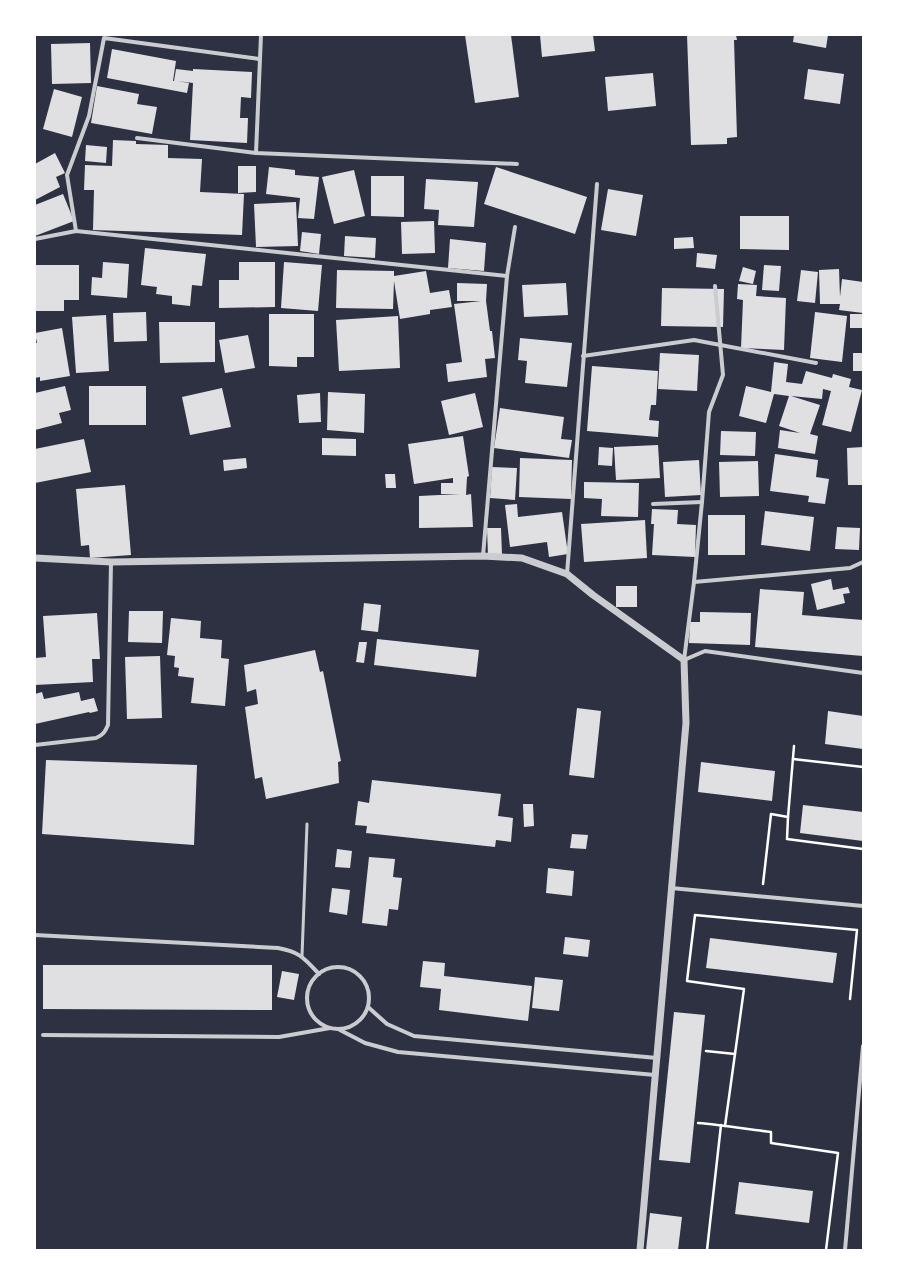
<svg xmlns="http://www.w3.org/2000/svg" width="898" height="1285" font-family="'PT Sans Narrow',sans-serif">
  <rect width="100%" height="100%" fill="#2d3142"/>
  <g fill="#e0e0e3">
    <path d="M465 35H511L519 97 475 103Z"/>
    <path d="M540 35H593L595 51 542 57Z"/>
    <path d="M687 35H736L737 40H734L737 137 727 138V144L691 145Z"/>
    <path d="M794 35H828L826 48 793 42Z"/>
    <path d="M90 43 91 83 52 84 51 44Z"/>
    <path d="M112 49 176 61 173 81H174L176 69 193 71V69L252 72 251 98 241 97 240 118H248L247 143 190 140 193 83 177 81 189 83 187 93 107 78Z"/>
    <path d="M808 69 844 74 840 104 804 99Z"/>
    <path d="M653 73 656 106 608 111 605 77Z"/>
    <path d="M97 86 139 94 137 104 157 107 152 134 91 123Z"/>
    <path d="M54 89 82 97 72 137 43 129Z"/>
    <path d="M113 140 136 141V144L168 145V158L202 159 200 192 244 194 242 235 93 230 94 190H84L85 165 112 166Z"/>
    <path d="M86 145 107 147 106 163 85 161Z"/>
    <path d="M55 153 65 173 56 177 60 187 35 200V164Z"/>
    <path d="M238 166H256V192L238 193Z"/>
    <path d="M269 167 295 170V175L319 177 314 219 298 218 300 198 266 194Z"/>
    <path d="M496 167 587 197 575 234 484 204Z"/>
    <path d="M354 170 365 216 334 224 322 177Z"/>
    <path d="M371 176H404V217L371 216Z"/>
    <path d="M426 179 478 182 474 227 438 225 439 210 424 209Z"/>
    <path d="M608 189 643 195 636 236 601 230Z"/>
    <path d="M63 194 74 221 35 236V205Z"/>
    <path d="M296 202 298 246 256 247 254 204Z"/>
    <path d="M740 216H789V250L740 249Z"/>
    <path d="M434 221 435 253 402 254 401 222Z"/>
    <path d="M302 232 321 234 319 254 300 251Z"/>
    <path d="M345 236 376 238 375 258 344 256Z"/>
    <path d="M693 237 694 248 674 249V238Z"/>
    <path d="M450 239 486 243 484 271 448 268Z"/>
    <path d="M145 248 206 254 202 286 192 285 190 306 172 304V296L156 294 157 287 141 285Z"/>
    <path d="M697 253 717 255 715 269 696 267Z"/>
    <path d="M103 262 129 264 127 298 91 295 92 277 102 278Z"/>
    <path d="M239 262H275V307L219 308V280H239Z"/>
    <path d="M284 262 322 265 318 311 281 308Z"/>
    <path d="M35 265H79V300H64V311H35Z"/>
    <path d="M764 265 781 266 779 291 762 290Z"/>
    <path d="M743 267 756 271 753 284 739 281Z"/>
    <path d="M839 269 840 297 842 279 863 282V313L839 310 840 304H820L819 270Z"/>
    <path d="M337 270 394 271V276L426 271 430 293 449 290 452 307 430 310V314L400 319 394 281 393 309 336 308Z"/>
    <path d="M801 270 818 272 815 303 797 301Z"/>
    <path d="M457 283 487 284 486 301 490 331H492L495 358 485 359 487 377 448 382 446 364 462 362 454 304 481 301H457Z"/>
    <path d="M566 283 568 315 524 317 522 285Z"/>
    <path d="M738 284 757 285 756 296 786 298 784 350 741 348 743 300 737 299Z"/>
    <path d="M662 288 724 289 723 327 661 326Z"/>
    <path d="M146 312 147 341 114 342 113 313Z"/>
    <path d="M815 312 847 316 842 362 810 358Z"/>
    <path d="M269 314H314V357H297V367L269 366Z"/>
    <rect x="850" y="314" width="13" height="14"/>
    <path d="M106 315 109 371 76 373 72 317Z"/>
    <path d="M398 316 400 368 339 371 336 320Z"/>
    <path d="M159 322H215V362L160 363Z"/>
    <path d="M62 328 70 376 40 381V377L35 378V343H37L35 333Z"/>
    <path d="M248 335 255 368 225 373 219 340Z"/>
    <path d="M520 338 572 343 567 387 525 383 527 361 518 360Z"/>
    <path d="M660 353 699 355 697 391 658 389Z"/>
    <rect x="853" y="353" width="10" height="18"/>
    <path d="M774 362 788 364 786 382 802 384 806 371 832 378 833 374 851 379 849 387 862 390 851 432 822 425 831 391 823 389 822 399 791 396 820 405 810 434 818 436 815 454 778 448 780 430 800 433 779 426 789 396 774 394 766 423 739 416 746 386 771 392Z"/>
    <path d="M592 366 658 371 656 405H651L649 420 659 421 658 437 587 431Z"/>
    <path d="M65 386 71 410 59 413 62 423 35 430V393Z"/>
    <rect x="89" y="386" width="57" height="39"/>
    <path d="M222 388 231 427 190 435 182 397Z"/>
    <path d="M328 392 365 394 364 433 327 430Z"/>
    <path d="M320 393 321 422 299 423 297 395Z"/>
    <path d="M475 393 483 427 449 435 441 401Z"/>
    <path d="M500 408 564 417 561 439 572 440 569 458 494 448Z"/>
    <path d="M721 431 756 432 755 456 720 455Z"/>
    <path d="M463 436 469 476 467 477 466 495 471 494 473 527 419 528V496L460 494H441V483H453V478L414 484 408 444Z"/>
    <path d="M322 438 356 439V456L322 455Z"/>
    <path d="M84 439 91 472 35 483V449Z"/>
    <path d="M658 445 660 478 616 480 614 447Z"/>
    <path d="M599 447 613 448 612 466 598 465Z"/>
    <path d="M863 447V485H848L847 448Z"/>
    <path d="M775 454 818 460 816 477 829 479 825 504 808 502 809 496 770 491Z"/>
    <path d="M246 458 247 468 224 471 223 460Z"/>
    <path d="M520 458 572 460 571 499 519 497Z"/>
    <path d="M699 460 701 495 665 497 663 462Z"/>
    <path d="M758 461 759 496 720 497 719 462Z"/>
    <path d="M492 467 517 468 515 500 490 498Z"/>
    <path d="M385 474H395L396 488H386Z"/>
    <path d="M584 482 639 483 638 517 601 516 602 499 584 498Z"/>
    <path d="M125 485 131 555 90 558 89 545 81 546 76 489Z"/>
    <path d="M517 504 518 517 562 512 568 554 549 557 547 542 510 547 505 505Z"/>
    <path d="M652 509 678 510 677 524 696 525 695 557 652 555 654 524H651Z"/>
    <path d="M765 511 814 517 810 551 761 545Z"/>
    <rect x="708" y="515" width="37" height="40"/>
    <path d="M645 520 647 558 584 562 581 524Z"/>
    <path d="M837 527 860 528 859 550 835 549Z"/>
    <path d="M487 528H501L502 555 488 556Z"/>
    <path d="M831 579 833 590 848 587 850 593 843 594 845 603 817 610 811 584Z"/>
    <rect x="616" y="586" width="21" height="21"/>
    <path d="M760 589 804 592 802 615 863 620V656L755 647Z"/>
    <path d="M364 603 381 605 378 632 361 630Z"/>
    <path d="M129 611H163L162 643 128 642Z"/>
    <path d="M700 612 751 613 750 645 689 643 690 622H700Z"/>
    <path d="M97 613 100 659H92L93 682 35 685V658L46 657 43 616Z"/>
    <path d="M171 618 201 621 200 638 222 640 221 658 229 659 225 706 191 703 194 678 178 676 179 668 174 667 175 656 167 655Z"/>
    <path d="M377 639 479 650 476 677 374 665Z"/>
    <path d="M359 642H367L364 663 356 662Z"/>
    <path d="M315 650 320 672 323 671 341 761 338 762 339 783 266 799 262 777 255 779 245 707 258 704 256 689 247 692 244 665Z"/>
    <path d="M160 656 162 718 127 719 125 657Z"/>
    <path d="M42 692 44 699 79 692 81 701 94 698 98 711 90 713 89 712 35 724V694Z"/>
    <path d="M577 708 601 711 594 778 569 775Z"/>
    <path d="M828 711 863 716V749L825 744Z"/>
    <path d="M46 760 197 765 194 845 42 834Z"/>
    <path d="M701 762 775 771 772 801 698 792Z"/>
    <path d="M372 780 501 794 498 816 513 818 511 842 496 840 495 847 366 833 367 826 355 825 358 801 369 803Z"/>
    <path d="M523 804H533L534 826 524 827Z"/>
    <path d="M803 805 863 812V841L800 833Z"/>
    <path d="M572 834 588 835 586 849 570 848Z"/>
    <path d="M337 849 352 851 350 868 335 867Z"/>
    <path d="M369 857 395 859 393 877 402 878 398 910 389 909 387 926 362 923Z"/>
    <path d="M548 868 574 871 572 896 546 893Z"/>
    <path d="M332 888 350 890 347 915 329 912Z"/>
    <path d="M565 937 590 940 588 957 563 954Z"/>
    <path d="M710 938 837 953 833 983 706 968Z"/>
    <path d="M423 961 445 963 444 976 532 986 528 1021 439 1010 441 989 420 987Z"/>
    <path d="M43 965H272V1010L43 1009Z"/>
    <path d="M282 971 299 974 294 1000 277 997Z"/>
    <path d="M535 977 563 980 559 1011 532 1008Z"/>
    <path d="M674 1012 705 1015 690 1163 659 1160Z"/>
    <path d="M739 1182 813 1191 809 1223 735 1214Z"/>
    <path d="M650 1213 682 1217 678 1250H646Z"/>
  </g>
  <g fill="none" stroke-linecap="round" stroke-linejoin="round">
    <g stroke="#fff" stroke-width="2.5">
      <path d="M793 759 863 767"/>
      <path d="M788 817 787 839 863 849"/>
      <path d="M763 884 771 814 788 817 794 746"/>
      <path d="M706 1051 735 1054"/>
      <path d="M698 1123C722 1125 746 1129 771 1132V1143L838 1153 826 1250"/>
      <path d="M725 1126 744 989 687 981 695 915 857 930 850 999"/>
      <path d="M707 1250 721 1125"/>
    </g>
    <path stroke="#caccd0" stroke-width="3" d="M302 956 307 824"/>
    <g stroke="#caccd0" stroke-width="4">
      <path d="M137 138 256 153 517 164"/>
      <path d="M256 153 261 35"/>
      <path d="M76 231 67 175 89 116 104 38 259 59"/>
      <path d="M35 239 76 231 507 276"/>
      <path d="M715 286 723 375 709 412 702 502 694 582 684 660 705 651 863 673"/>
      <path d="M583 356 694 340 816 363"/>
      <path d="M653 504 702 502"/>
      <path d="M483 556 507 276 515 227"/>
      <path d="M567 574 597 184"/>
      <path d="M694 582 850 568 863 562"/>
      <path d="M35 745 96 738C103 735 105 732 108 725L111 562"/>
      <path d="M671 888 863 906"/>
      <path d="M35 935 278 948C300 952 304 958 319 974"/>
      <circle cx="338" cy="998" r="31"/>
      <path d="M368 1007 387 1024 414 1036 657 1058"/>
      <path d="M340 1030 365 1043 398 1052 655 1075"/>
      <path d="M43 1035 279 1037 330 1028"/>
      <path d="M845 1250 863 1046"/>
    </g>
    <path stroke="#caccd0" stroke-width="7" d="M35 558 111 562 483 556 522 558 567 574 593 595 684 660 686 723 640 1250"/>
  </g>
  <rect width="898" height="1285" fill="none" stroke="#ffffff" stroke-width="72"/>
</svg>
